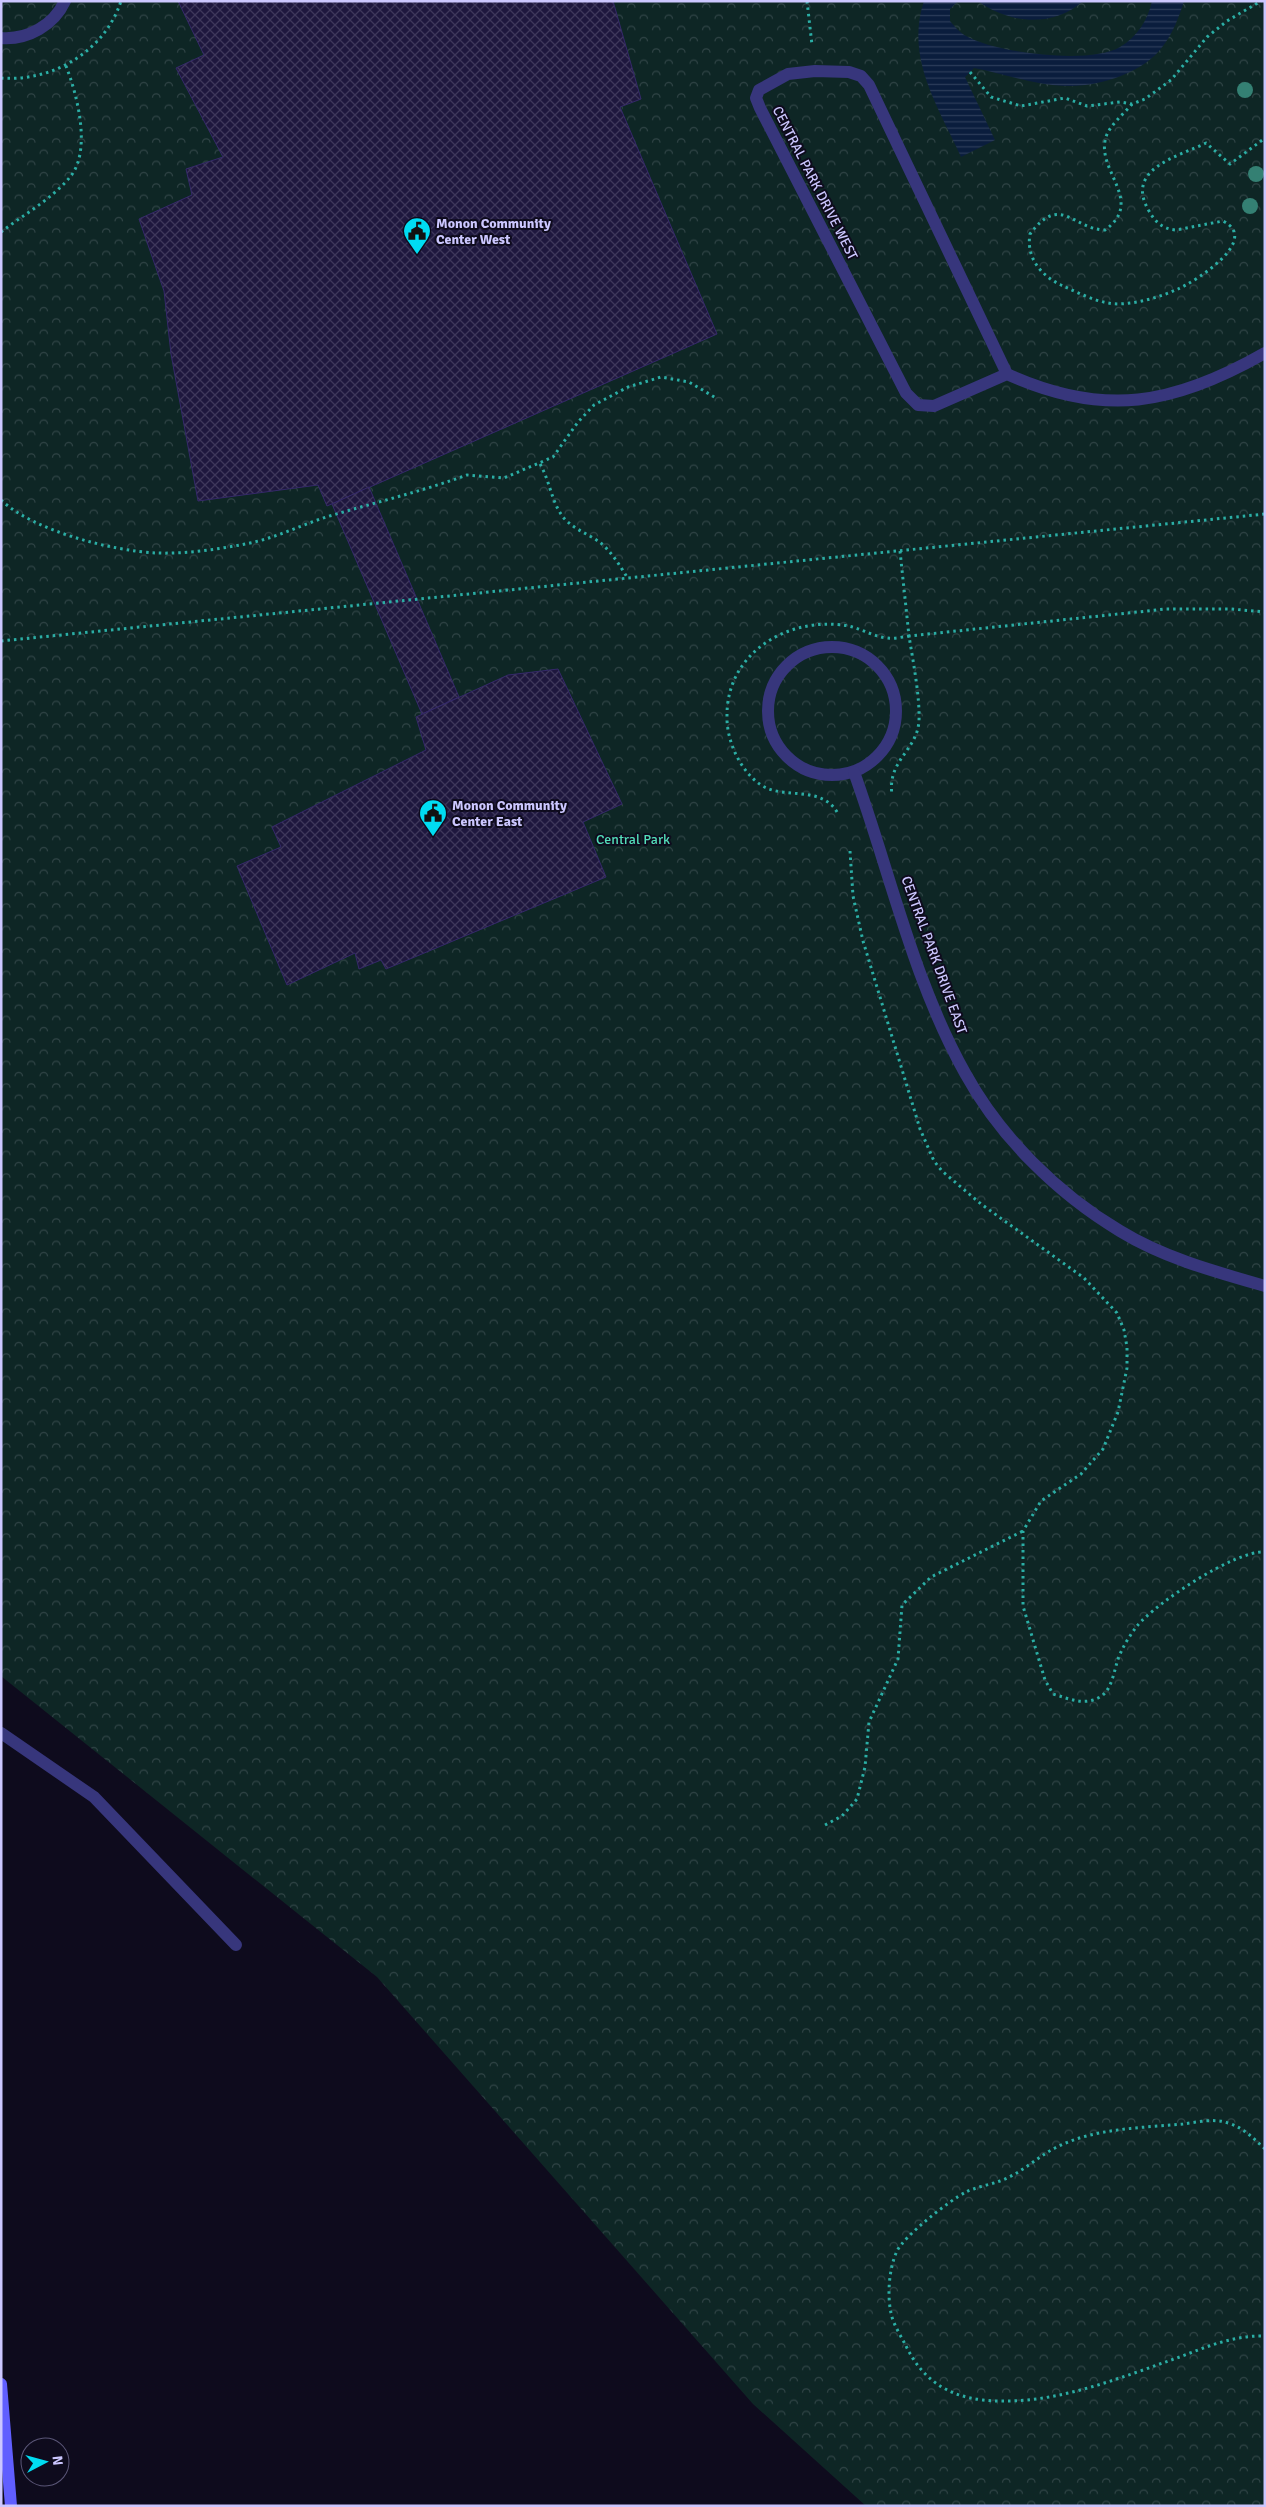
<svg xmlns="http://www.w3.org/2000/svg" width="1266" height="2507" font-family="Signika,sans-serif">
  <defs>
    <pattern id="forest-crowns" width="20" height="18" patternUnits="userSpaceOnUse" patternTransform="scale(1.25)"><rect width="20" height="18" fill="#0e2625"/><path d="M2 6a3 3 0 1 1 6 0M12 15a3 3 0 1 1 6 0" fill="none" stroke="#304446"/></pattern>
    <pattern id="water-rules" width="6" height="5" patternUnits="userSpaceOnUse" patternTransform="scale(1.25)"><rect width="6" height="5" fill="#0a1d3d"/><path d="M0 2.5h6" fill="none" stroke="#2c3c5a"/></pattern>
    <pattern id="building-cross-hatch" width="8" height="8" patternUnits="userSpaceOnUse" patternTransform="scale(1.25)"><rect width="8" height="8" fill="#1e173e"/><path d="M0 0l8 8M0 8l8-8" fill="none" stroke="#3e375b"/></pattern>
  </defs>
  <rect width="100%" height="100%" fill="#0e0b1d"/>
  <path fill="url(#forest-crowns)" d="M1 1H1265V2506H866L753 2404 377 1977 1 1676Z"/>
  <g fill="url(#water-rules)">
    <path d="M924 1H958L950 9V21C955 27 959 32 966 36 996 53 1090 65 1120 47 1137 37 1148 20 1152 1H1184C1179 17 1173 33 1163 46 1145 72 1099 87 1068 86 1036 86 1005 74 974 68L965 77 995 140 961 157C938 106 905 58 924 1Z"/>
    <path d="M978 1H1083C1053 28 1009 24 978 1Z"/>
  </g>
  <g fill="url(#building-cross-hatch)" stroke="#35296a">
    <path d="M178 1H613L641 99 620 107 717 334 327 506 318 485 198 501 171 354 164 291 139 219 192 195 186 169 223 157 176 68 204 55Z"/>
    <path d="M369 487 459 697 422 714 332 504Z"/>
    <path d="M558 669 622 804 583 822 606 877 386 969 381 960 359 969 355 953 287 985 237 866 281 847 272 827 426 750 416 717 508 675Z"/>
  </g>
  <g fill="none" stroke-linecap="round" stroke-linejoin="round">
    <g stroke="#2baea5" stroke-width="3" stroke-dasharray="2.5 4" stroke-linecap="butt">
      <path d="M807 1 812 45"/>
      <path d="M970 72 991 97 1021 106 1065 98 1087 106 1120 102 1132 104 1145 99 1171 80 1207 37 1227 21 1261 1"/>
      <path d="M1 78C53 82 105 51 121 1"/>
      <path d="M1132 104C1123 115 1107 127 1105 141 1099 173 1144 202 1105 230 1072 229 1061 193 1030 234 1026 257 1040 275 1061 285 1079 293 1099 304 1119 304 1140 303 1160 297 1178 289 1196 281 1261 240 1223 221L1176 230C1163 229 1155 222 1149 211 1124 169 1177 157 1206 143L1230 164 1265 138"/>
      <path d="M1 232C23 215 52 199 70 177 92 151 77 94 66 66"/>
      <path d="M540 464C550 481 551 501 563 517 572 528 586 533 598 541 610 549 620 566 627 577"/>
      <path d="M1 500C34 531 112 551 157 553 188 554 220 549 250 543 279 537 305 523 333 515 377 502 423 491 467 475L504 478 553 457 578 422 594 405 628 387 661 377 689 382 716 398"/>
      <path d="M900 551 909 636 1166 609H1231L1265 612"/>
      <path d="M1 641 1265 514"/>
      <path d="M837 812C821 785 784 800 761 785 740 771 726 740 727 715 727 654 785 618 843 625 859 627 871 636 887 638 894 639 902 637 909 636 913 661 920 697 919 721 917 751 887 760 892 795"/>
      <path d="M850 851 853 896 863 941 920 1129 934 1161 942 1171 981 1204 1084 1278 1117 1313 1124 1330 1127 1347V1368L1118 1412 1103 1449 1081 1474 1041 1501 1023 1531V1606L1045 1680 1053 1694C1070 1699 1084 1706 1100 1697 1114 1689 1114 1665 1121 1652 1125 1643 1131 1634 1137 1626 1156 1603 1235 1550 1265 1552"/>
      <path d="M825 1825 842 1816 857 1799 865 1767 869 1722 898 1659 902 1605 931 1577 1023 1531"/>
      <path d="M1265 2149C1253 2138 1244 2128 1228 2123 1215 2118 1197 2122 1183 2124 1141 2128 1093 2128 1055 2148 1036 2158 1020 2174 1000 2181 989 2185 976 2187 966 2192 950 2200 904 2236 897 2251 889 2268 887 2295 891 2313 893 2324 901 2336 906 2346 922 2379 947 2396 983 2400 1050 2407 1116 2379 1177 2358 1206 2347 1234 2335 1265 2336"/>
    </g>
    <g stroke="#37367c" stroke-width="12">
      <path d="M1 38C28 40 54 25 65 1"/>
      <path d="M1007 374 934 406 918 405 906 393 760 108 756 98 759 90 788 74 815 71 849 72 861 76 869 85 1007 374C1104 418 1174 405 1265 353"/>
      <path d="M1 1733 94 1797 236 1945"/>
    </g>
    <g stroke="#37367c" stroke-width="12">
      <circle cx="832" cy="711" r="64"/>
      <path d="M854 772C890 872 913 980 965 1073 1000 1137 1058 1194 1120 1231 1164 1258 1216 1272 1265 1286"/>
    </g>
    <path stroke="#605eff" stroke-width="12" d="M1 2384 11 2506"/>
  </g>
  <g fill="#348073">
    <circle cx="1245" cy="90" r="8"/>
    <circle cx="1256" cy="174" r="8"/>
    <circle cx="1250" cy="206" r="8"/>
  </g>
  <defs>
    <g id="civic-pin" transform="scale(1.4375)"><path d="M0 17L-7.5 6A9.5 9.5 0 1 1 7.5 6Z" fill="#00dcf2" stroke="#0e0b1d"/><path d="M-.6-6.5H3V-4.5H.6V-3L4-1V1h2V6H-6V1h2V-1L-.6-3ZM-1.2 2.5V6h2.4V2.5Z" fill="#111"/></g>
  </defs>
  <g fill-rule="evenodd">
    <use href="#civic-pin" x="417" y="231"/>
    <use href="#civic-pin" x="433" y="813"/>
  </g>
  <g text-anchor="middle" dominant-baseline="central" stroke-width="4" stroke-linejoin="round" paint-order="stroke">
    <g font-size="14" fill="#ccc7ff" stroke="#0e0b1d">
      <text transform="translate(815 183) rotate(63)">CENTRAL PARK DRIVE WEST</text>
      <text transform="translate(934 955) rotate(70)">CENTRAL PARK DRIVE EAST</text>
    </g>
    <g font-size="14" font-weight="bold" fill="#ccc7ff" stroke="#0e0b1d" text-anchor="start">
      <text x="436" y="223">Monon Community<tspan x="436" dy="16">Center West</tspan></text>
      <text x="452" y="805">Monon Community<tspan x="452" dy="16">Center East</tspan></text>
    </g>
    <g font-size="14" fill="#53dfba" stroke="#0e0b1d">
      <text x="633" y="839">Central Park</text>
    </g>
  </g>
  <rect width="1266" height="2507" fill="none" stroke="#ccc7ff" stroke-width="5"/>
  <g transform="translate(45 2462) rotate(84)"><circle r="24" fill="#0e0b1d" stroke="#5a5677"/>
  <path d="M0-4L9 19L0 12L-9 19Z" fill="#00dcf2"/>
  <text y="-8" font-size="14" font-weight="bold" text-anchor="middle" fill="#ccc7ff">N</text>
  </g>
</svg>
